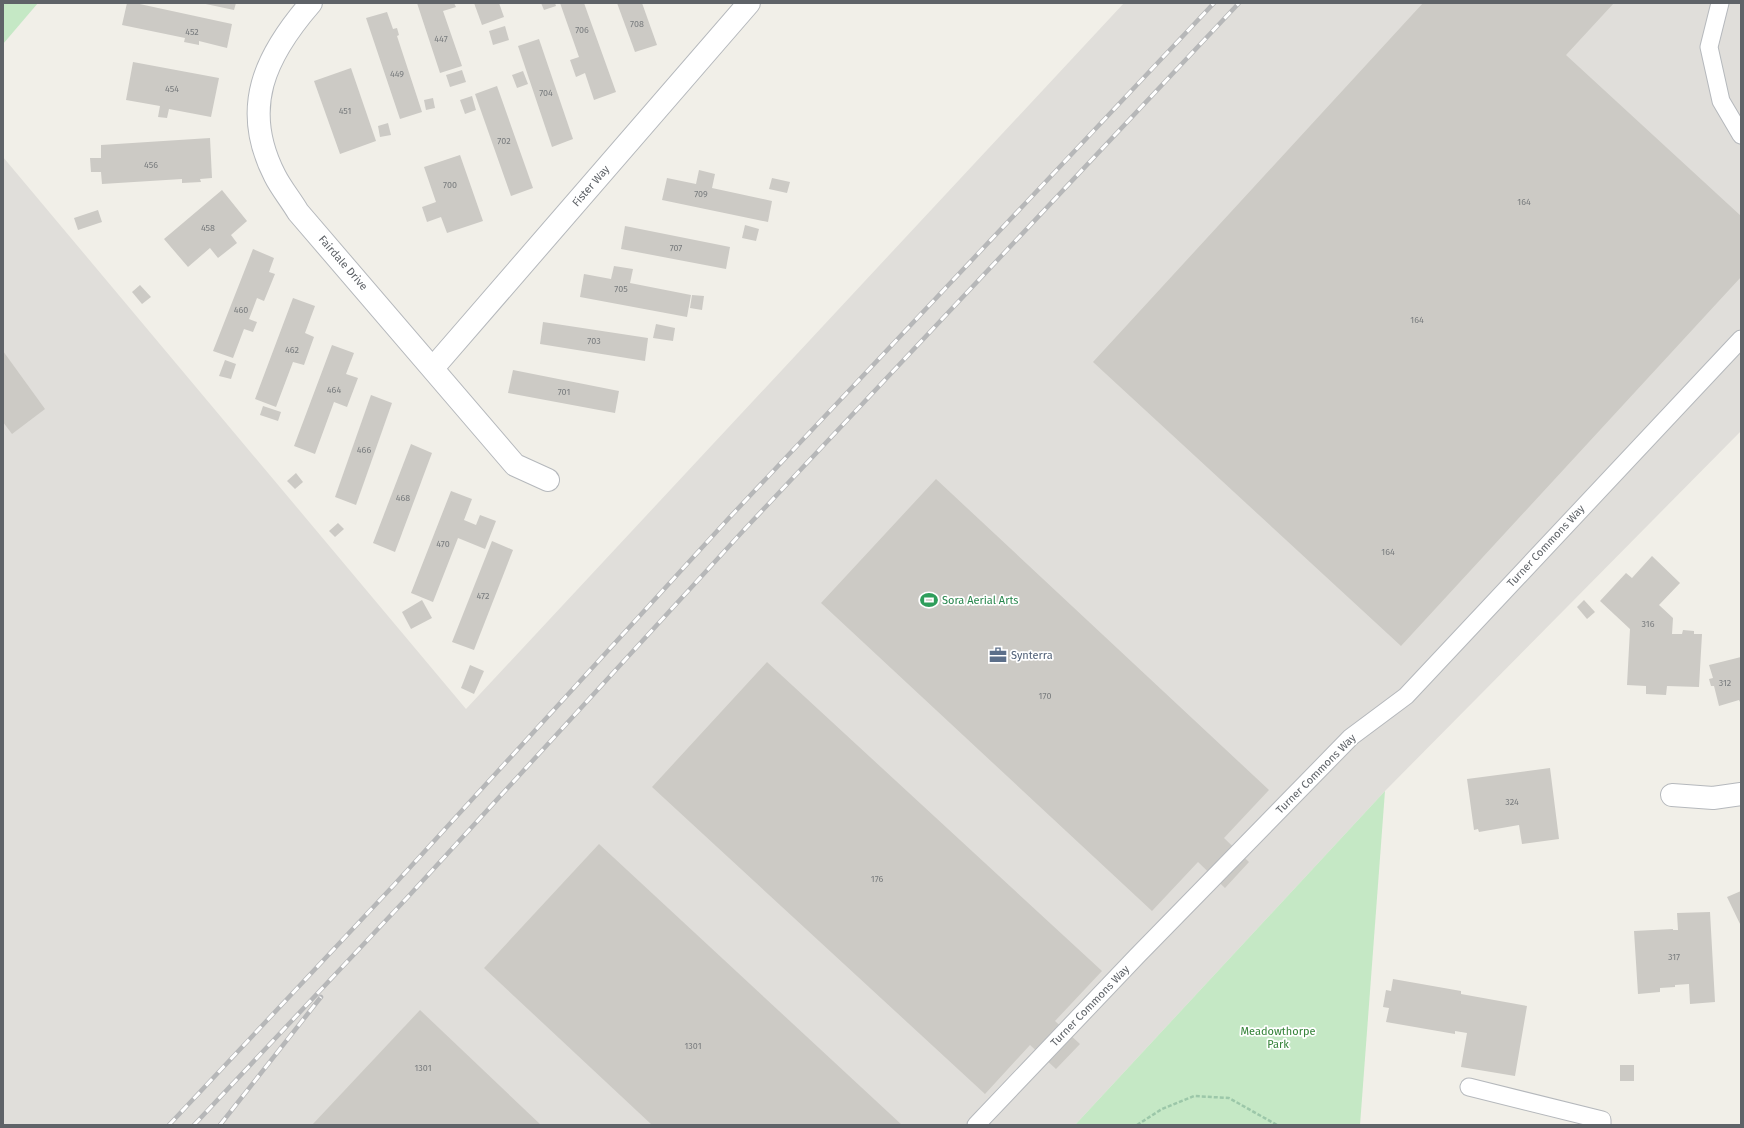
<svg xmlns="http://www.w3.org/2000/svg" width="1744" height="1128" font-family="'Fira Sans',sans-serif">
  <rect width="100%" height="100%" fill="#f1efe8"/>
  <path fill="#e0deda" d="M1124 3H1741V431L1385 791 1075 1125H3V157L466 709Z"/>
  <g fill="#c5e8c5">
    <path d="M3 3H38L3 44Z"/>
    <path d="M1385 791 1360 1125H1075Z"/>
  </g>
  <g fill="#cccac5">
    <path d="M127 3H135L232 24 227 48 199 41V45L184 42 185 38 122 25Z"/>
    <path d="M201 3H236L234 10Z"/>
    <path d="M417 3H454L456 7 443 11 462 66 440 73Z"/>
    <path d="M474 3H499L504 17 482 25Z"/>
    <path d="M541 3H555L556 6 544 10Z"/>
    <path d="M560 3H584L616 92 594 100 585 73 576 77 570 60 579 57Z"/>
    <path d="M617 3H642L657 45 635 52Z"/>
    <path d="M1423 3H1614L1566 55 1741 216V277L1401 646 1093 362Z"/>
    <path d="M387 12 393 29 397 28 399 35 397 36 422 112 400 119 366 18Z"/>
    <path d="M505 26 509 40 493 45 489 31Z"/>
    <path d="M539 39 573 139 552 147 518 46Z"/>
    <path d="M133 62 219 78 211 117 169 109 167 118 158 117 160 106 126 100Z"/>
    <path d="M351 68 376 141 340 154 314 81Z"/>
    <path d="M462 70 466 82 450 87 446 75Z"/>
    <path d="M523 71 528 84 517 88 512 75Z"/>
    <path d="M497 86 533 188 511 196 475 94Z"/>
    <path d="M472 96 476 110 465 114 460 100Z"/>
    <path d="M433 98 435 108 426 110 424 100Z"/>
    <path d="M388 123 391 135 380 137 378 126Z"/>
    <path d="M210 138 212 178 200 179 201 182 182 183V179L102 184 101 172H91L90 158H101V145Z"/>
    <path d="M460 155 483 221 447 233 441 217 427 222 422 207 436 202 424 167Z"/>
    <path d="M699 170 715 174 712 188 772 201 768 222 662 200 667 178 696 184Z"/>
    <path d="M772 178 790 182 787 193 769 189Z"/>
    <path d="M222 190 247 221 231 235 237 243 218 258 210 248 188 267 164 239Z"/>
    <path d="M98 210 102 222 78 230 74 218Z"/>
    <path d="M745 225 759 229 756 241 742 238Z"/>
    <path d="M625 226 730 247 726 269 621 249Z"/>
    <path d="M253 249 274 258 269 272 275 274 264 301 257 298 249 319 257 322 253 332 244 329 233 358 213 351Z"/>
    <path d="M614 266 633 269 630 283 691 295 687 317 580 297 584 274 611 279Z"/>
    <path d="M140 285 151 297 142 304 132 292Z"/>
    <path d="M692 295 704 296 702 310 690 308Z"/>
    <path d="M293 298 315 306 305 333 314 337 304 365 293 362 276 407 255 399Z"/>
    <path d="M543 322 648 338 645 361 540 344Z"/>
    <path d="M656 324 675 328 673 341 653 338Z"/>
    <path d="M332 345 354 353 346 374 358 378 347 407 334 402 315 454 294 446Z"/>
    <path d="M3 351 45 409 12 434 3 422Z"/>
    <path d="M225 360 236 364 231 379 219 376Z"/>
    <path d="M513 370 619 391 615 413 508 393Z"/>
    <path d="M371 395 392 403 356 505 335 497Z"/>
    <path d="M263 406 281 412 278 421 260 415Z"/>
    <path d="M411 444 432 453 395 552 373 543Z"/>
    <path d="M296 473 303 482 295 489 287 481Z"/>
    <path d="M936 479 1269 790 1224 838 1249 862 1225 888 1198 862 1152 911 821 603Z"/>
    <path d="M451 491 472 499 464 520 476 525 480 515 496 521 485 549 458 538 433 602 411 593Z"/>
    <path d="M338 523 344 529 335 537 329 531Z"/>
    <path d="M492 541 513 550 474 650 452 642Z"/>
    <path d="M1652 556 1680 583 1659 605 1673 618 1672 634H1682L1683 630 1694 631V634H1702L1699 687 1667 686 1666 695 1646 694V686L1627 685 1630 629 1600 601 1626 573 1632 578Z"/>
    <path d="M422 600 432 618 411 629 402 612Z"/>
    <path d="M1584 600 1595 612 1587 619 1577 607Z"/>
    <path d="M1741 657V704L1739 700 1719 706 1714 686H1711L1709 679 1713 678 1709 665Z"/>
    <path d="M767 662 1102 971 1055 1021 1080 1044 1056 1069 1030 1045 985 1094 652 787Z"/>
    <path d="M470 665 484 671 474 694 461 688Z"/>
    <path d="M1550 768 1559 839 1522 844 1519 825 1479 832 1478 829 1474 830 1467 779Z"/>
    <path d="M599 844 902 1125H652L484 968Z"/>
    <path d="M1741 891V926L1727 897Z"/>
    <path d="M1710 912 1715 1002 1690 1004 1689 984 1675 985V987L1660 988V992L1638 994 1634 931 1673 929V930H1678L1677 913Z"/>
    <path d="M1393 979 1461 991V994L1527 1006 1515 1076 1461 1067 1467 1033 1455 1031V1034L1386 1022 1389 1008 1383 1007 1386 990 1391 991Z"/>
    <path d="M420 1010 541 1125H312Z"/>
    <rect x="1620" y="1065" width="14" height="16"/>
  </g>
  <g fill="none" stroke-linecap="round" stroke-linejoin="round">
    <g stroke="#b5b8bc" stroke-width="19">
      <g id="lane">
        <path d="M1720 3 1709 47 1721 101 1741 135"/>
        <path d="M1469 1087 1602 1120V1125"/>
        <path d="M976 1125 1137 956 1351 737 1406 696 1741 339"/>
      </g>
    </g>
    <g stroke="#b5b8bc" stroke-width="24">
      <g id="street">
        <path d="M311 3C265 56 240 108 275 176 281 188 291 200 298 212L515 465 548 480"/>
        <path d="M433 368 749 3"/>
        <path d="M1672 795 1713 798 1741 794"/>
      </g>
    </g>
    <path stroke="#9cc7a9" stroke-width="2.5" stroke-dasharray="4 2" stroke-linecap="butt" d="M1137 1125 1162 1109 1194 1096 1229 1098 1277 1125"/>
    <use href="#lane" stroke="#fff" stroke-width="17"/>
    <use href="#street" stroke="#fff" stroke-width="22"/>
    <g stroke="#b6b7b8" stroke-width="4.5">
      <g id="rail">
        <path d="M169 1125 393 886 729 518 1214 3"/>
        <path d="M194 1125 406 899 743 531 1239 3"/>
        <path d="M220 1125 321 997"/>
      </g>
    </g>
    <use href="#rail" stroke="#fff" stroke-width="3" stroke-dasharray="9" stroke-linecap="butt"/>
  </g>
  <defs>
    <g id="stadium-bare" transform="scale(1.38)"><path d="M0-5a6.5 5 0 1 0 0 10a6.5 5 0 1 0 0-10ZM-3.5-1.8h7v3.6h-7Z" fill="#2e9e5b" stroke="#fff" stroke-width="2.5" paint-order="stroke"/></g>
    <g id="office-bare" transform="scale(1.38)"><path d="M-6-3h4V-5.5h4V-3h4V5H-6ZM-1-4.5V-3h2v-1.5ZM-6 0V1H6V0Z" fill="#5c6f8a" stroke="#fff" stroke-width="2.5" paint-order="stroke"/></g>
  </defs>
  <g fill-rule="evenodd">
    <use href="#stadium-bare" x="929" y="600"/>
    <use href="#office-bare" x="998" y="655"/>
  </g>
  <g text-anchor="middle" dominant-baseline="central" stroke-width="3.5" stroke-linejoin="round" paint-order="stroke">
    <g font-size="9" fill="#7a7d7f">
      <text x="637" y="24">708</text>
      <text x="582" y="30">706</text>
      <text x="192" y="32">452</text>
      <text x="441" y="39">447</text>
      <text x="397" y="74">449</text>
      <text x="172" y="89">454</text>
      <text x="546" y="93">704</text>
      <text x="345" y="111">451</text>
      <text x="504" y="141">702</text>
      <text x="151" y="165">456</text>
      <text x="450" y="185">700</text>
      <text x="701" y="194">709</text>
      <text x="1524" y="202">164</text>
      <text x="208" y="228">458</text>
      <text x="676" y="248">707</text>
      <text x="621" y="289">705</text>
      <text x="241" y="310">460</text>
      <text x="1417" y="320">164</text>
      <text x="594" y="341">703</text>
      <text x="292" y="350">462</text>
      <text x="334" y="390">464</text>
      <text x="564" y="392">701</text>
      <text x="364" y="450">466</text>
      <text x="403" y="498">468</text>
      <text x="443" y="544">470</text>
      <text x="1388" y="552">164</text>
      <text x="483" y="596">472</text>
      <text x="1648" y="624">316</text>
      <text x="1725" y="683">312</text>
      <text x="1045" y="696">170</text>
      <text x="1512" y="802">324</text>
      <text x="877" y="879">176</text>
      <text x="1674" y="957">317</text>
      <text x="693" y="1046">1301</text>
      <text x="423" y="1068">1301</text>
    </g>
    <g font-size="11" fill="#5f6368" stroke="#fff">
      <text transform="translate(591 186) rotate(-49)">Fister Way</text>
      <text transform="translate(343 263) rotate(49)">Fairdale Drive</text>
      <text transform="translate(1546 546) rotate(-47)">Turner Commons Way</text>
      <text transform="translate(1316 774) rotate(-45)">Turner Commons Way</text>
      <text transform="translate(1090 1006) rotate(-46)">Turner Commons Way</text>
    </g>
    <g font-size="11" fill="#27864d" stroke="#fff" text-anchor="start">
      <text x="942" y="600">Sora Aerial Arts</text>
    </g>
    <g font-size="11" fill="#4e5e75" stroke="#fff" text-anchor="start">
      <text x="1011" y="655">Synterra</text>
    </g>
    <g font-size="11" fill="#348238" stroke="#fff">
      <text x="1278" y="1031">Meadowthorpe<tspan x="1278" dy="13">Park</tspan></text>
    </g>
  </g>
  <rect width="1744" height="1128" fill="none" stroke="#5f6368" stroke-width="8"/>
</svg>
